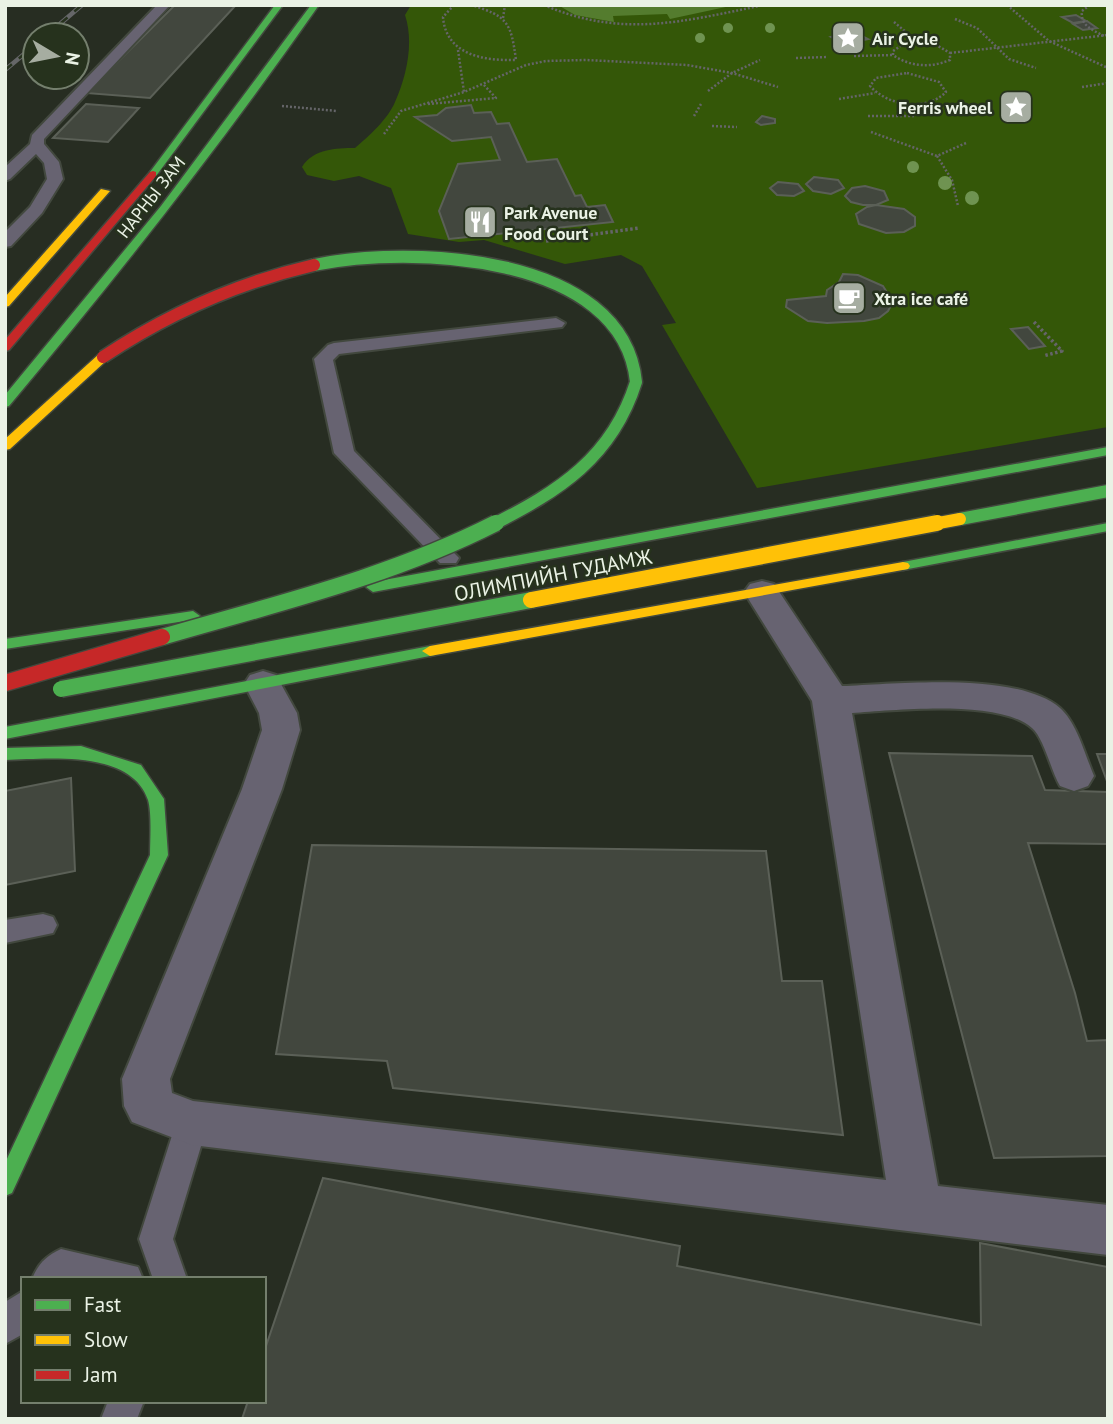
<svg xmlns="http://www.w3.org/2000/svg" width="1113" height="1424" font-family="'PT Sans',sans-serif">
  <rect width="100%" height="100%" fill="#272d22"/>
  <path fill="#345708" d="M411 5H1108V427L757 488 662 325 676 323 642 266 621 255 565 264 484 240 459 242 408 234 391 188 359 176 334 181 307 175 302 167C313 149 336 148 355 148 369 136 388 119 395 102 407 75 414 42 405 15Z"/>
  <path fill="#547c2e" d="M558 5H735L670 19 667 14 613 16 614 22 575 15Z"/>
  <g fill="#42473e" stroke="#5b6057" stroke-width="2">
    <path d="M175 5H236L150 98 86 93Z"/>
    <path d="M1076 15 1086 21 1073 23 1062 17Z"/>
    <path d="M1087 21 1097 28 1083 30 1073 24Z"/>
    <path d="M854 32 868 39 844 44 831 37Z"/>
    <path d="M86 104 139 108 108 142 53 138Z"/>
    <path d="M471 105 474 113 491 112 497 124 509 123 527 162 557 159 575 196 581 195 587 207 605 205 613 222 449 239 439 211 458 164 500 160 491 137 452 141 415 117 437 115 446 108Z"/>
    <path d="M762 116 775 119V123L761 125 756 122Z"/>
    <path d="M814 177 838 180 844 188 831 194 813 191 806 184Z"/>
    <path d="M778 182 798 184 804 191 794 196 777 195 770 188Z"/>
    <path d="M865 186 884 191 888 200 876 205H863L851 202 845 196 852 188Z"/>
    <path d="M876 205 904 209 915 217V226L904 232 886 233 859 224 856 214 867 207Z"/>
    <path d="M843 274 858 275 883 286 893 302 888 311 879 318 864 321 827 323 808 321 786 307 787 300 826 296 827 290 839 282Z"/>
    <path d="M1028 327 1045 346 1029 349 1011 329Z"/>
    <path d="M889 753 1032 756 1045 790 1108 792V844L1028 843 1075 993 1087 1041 1108 1040V1156L994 1158Z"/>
    <path d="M1097 754H1108V784Z"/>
    <path d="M71 778 75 871 5 885V791Z"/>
    <path d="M312 845 766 851 782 981H822L843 1135 393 1088 387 1061 276 1054Z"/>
    <path d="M323 1178 680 1246 677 1266 981 1325 980 1243 1108 1267V1419H242L248 1401H264V1352Z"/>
  </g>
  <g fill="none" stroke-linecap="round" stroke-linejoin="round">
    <g stroke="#42483e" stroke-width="4">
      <g id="lane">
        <path d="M157 5H170L44 139V144L59 162 63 179 42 213 11 246 5 247V232L30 207 47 179 44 163 36 154 10 179 5 181V167L30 144 32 135Z"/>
        <path d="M556 318 565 323 562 327 339 354 333 360 354 451 459 558 456 563H440L334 453 314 359 328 345 334 343Z"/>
        <path d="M43 914 53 917 57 925 53 933 5 943V920Z"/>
        <path d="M192 1109 203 1113 208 1123 173 1239 187 1279H153L139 1239 176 1123 181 1113Z"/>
        <path d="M61 1249 138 1267 143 1279H32C38 1264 46 1256 61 1249Z"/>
        <path d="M23 1291V1334L5 1344V1302Z"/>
        <path d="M108 1401H144L137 1419H101Z"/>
      </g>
    </g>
    <g stroke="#42483e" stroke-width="4">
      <path id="street" d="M762 581 774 584 842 686C897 684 1016 671 1060 708 1077 723 1085 755 1094 776L1088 786 1074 791 1060 786C1051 771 1044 738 1032 728 1000 699 895 710 852 713L938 1186 1108 1205V1255L192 1145 132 1122 124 1106 122 1079 242 789 262 730 259 713 244 684 250 675 263 671 276 675 297 713 300 730 282 789 170 1079 172 1093 193 1101 886 1180 812 701 744 592 750 584Z"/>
    </g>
    <g stroke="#42483e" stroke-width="3">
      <g id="fast">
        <path d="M275 5H283L156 176H150V172Z"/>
        <path d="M311 5H319C222 144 118 276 9 406L5 407V395L161 206Z"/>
        <path d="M1108 447V455L373 592 366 587 373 582Z"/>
        <path d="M1108 523V531L903 570 896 566 903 562Z"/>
        <path d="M193 611 200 616 198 619 5 649V639Z"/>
        <path d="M430 646 438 651 435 655 5 739V727Z"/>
        <path d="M81 746 141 765 164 799 168 855 12 1193 5 1196V1163L150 855C150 840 152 814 148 800 131 749 47 759 5 760V748Z"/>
      </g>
    </g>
    <g stroke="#42483e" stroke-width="3">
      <g id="slow">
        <path d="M101 189 110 191 9 306 5 307V297Z"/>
        <path d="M103 353 109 357 107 360 10 449 5 450V439L99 354Z"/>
        <path d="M903 562 908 563 910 566 908 569 430 656 422 651 430 646Z"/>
      </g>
    </g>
    <g stroke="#42483e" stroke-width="3">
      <path id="jam" d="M153 171 156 172V176L9 350 5 351V340L150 172Z"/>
    </g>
    <g stroke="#656569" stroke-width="2.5" stroke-dasharray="2 2" stroke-linecap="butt">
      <path d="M454 5 443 17C446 55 484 61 516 60 511 23 508 16 471 5"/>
      <path d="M544 5C622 39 685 21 764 5"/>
      <path d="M1007 5 1049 41 1108 68"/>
      <path d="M1090 5 1082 11C1080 26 1093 30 1104 36"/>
      <path d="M503 18 505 5"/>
      <path d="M955 19 977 28 1009 59 1036 68"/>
      <path d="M894 22 919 43"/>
      <path d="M919 43 938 46 950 53V60C931 68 910 67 893 55V51L902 45Z"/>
      <path d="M458 50 464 92"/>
      <path d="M950 53 1108 35"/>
      <path d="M854 56 893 55"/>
      <path d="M796 58 828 57"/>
      <path d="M907 73 939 82 946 92C926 112 888 106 870 86L876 78Z"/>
      <path d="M1082 87 1108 83"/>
      <path d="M708 91 732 73 760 60"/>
      <path d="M839 99 875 93"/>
      <path d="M428 104 496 98 483 84"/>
      <path d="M282 106 337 111"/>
      <path d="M694 116 701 104"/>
      <path d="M868 116H915"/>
      <path d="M712 126 737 127"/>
      <path d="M871 132 937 156 966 143"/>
      <path d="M384 134 401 111 464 92 526 65 546 61 586 60 687 65 732 73 778 87"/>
      <path d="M937 156 952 180 958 206"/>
    </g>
    <g stroke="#656569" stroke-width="3.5" stroke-dasharray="2.5 2.5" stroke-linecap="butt">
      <path d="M546 241 639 228"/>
      <path d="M1034 322 1062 351 1043 356"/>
    </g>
    <use href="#lane" fill="#676371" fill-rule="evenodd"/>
    <use href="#street" fill="#676371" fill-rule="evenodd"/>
    <use href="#fast" fill="#4caf50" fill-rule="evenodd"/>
    <use href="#slow" fill="#ffc107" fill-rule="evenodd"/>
    <use href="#jam" fill="#c62828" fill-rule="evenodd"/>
    <g stroke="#656668" stroke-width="4.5">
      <g id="rail">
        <path d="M47 35 82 5"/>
        <path d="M5 70 35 45"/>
      </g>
    </g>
    <use href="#rail" stroke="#26321d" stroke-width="2.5" stroke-dasharray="9" stroke-linecap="butt"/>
    <g stroke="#42483e" stroke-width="15" stroke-linecap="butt">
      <g id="fast-bridge-far1">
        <path d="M314 265C409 245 623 253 636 382 612 458 559 491 492 525"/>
        <path d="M960 519 1108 491"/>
      </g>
    </g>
    <g stroke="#42483e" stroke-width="19" stroke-linecap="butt">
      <g id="fast-bridge">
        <path d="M162 637C275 604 390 577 496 523"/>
        <path d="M61 689 531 600"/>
      </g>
    </g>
    <g stroke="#42483e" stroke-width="15" stroke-linecap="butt">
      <path id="slow-bridge-far1" d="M928 525 960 519"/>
    </g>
    <g stroke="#42483e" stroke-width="19" stroke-linecap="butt">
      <path id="slow-bridge" d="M531 600 937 523"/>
    </g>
    <g stroke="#42483e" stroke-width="15" stroke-linecap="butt">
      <path id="jam-bridge-far1" d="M103 357C169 313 237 283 314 265"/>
    </g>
    <g stroke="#42483e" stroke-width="19" stroke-linecap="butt">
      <path id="jam-bridge" d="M5 683 162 637"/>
    </g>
    <use href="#fast-bridge-far1" stroke="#4caf50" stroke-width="12"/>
    <use href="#fast-bridge" stroke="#4caf50" stroke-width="16"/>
    <use href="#slow-bridge-far1" stroke="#ffc107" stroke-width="12"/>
    <use href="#slow-bridge" stroke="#ffc107" stroke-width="16"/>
    <use href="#jam-bridge-far1" stroke="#c62828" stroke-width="12"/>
    <use href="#jam-bridge" stroke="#c62828" stroke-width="16"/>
  </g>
  <g fill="#6f9351">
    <circle cx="728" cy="28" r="5"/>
    <circle cx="770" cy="28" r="5"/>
    <circle cx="700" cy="38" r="5"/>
    <circle cx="913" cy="167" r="6"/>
    <circle cx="945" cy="183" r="7"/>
    <circle cx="972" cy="198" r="7"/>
  </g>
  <defs>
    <g id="sight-square" transform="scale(1.75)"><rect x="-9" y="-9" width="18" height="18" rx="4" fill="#a6ada1" stroke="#26321d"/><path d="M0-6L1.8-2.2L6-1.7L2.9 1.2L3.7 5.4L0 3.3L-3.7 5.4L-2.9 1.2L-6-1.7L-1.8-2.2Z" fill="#fff"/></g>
    <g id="restaurant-square" transform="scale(1.75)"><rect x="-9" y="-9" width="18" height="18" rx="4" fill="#a6ada1" stroke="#26321d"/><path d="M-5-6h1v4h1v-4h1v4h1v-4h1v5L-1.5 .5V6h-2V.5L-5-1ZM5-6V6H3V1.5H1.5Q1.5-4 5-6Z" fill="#fff"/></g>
    <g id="cafe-square" transform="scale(1.75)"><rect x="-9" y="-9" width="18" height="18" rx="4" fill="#a6ada1" stroke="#26321d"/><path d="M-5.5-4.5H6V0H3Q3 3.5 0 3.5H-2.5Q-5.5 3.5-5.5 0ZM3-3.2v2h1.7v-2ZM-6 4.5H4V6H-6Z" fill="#fff"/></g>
  </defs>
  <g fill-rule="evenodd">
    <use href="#sight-square" x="848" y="38"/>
    <use href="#sight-square" x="1016" y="107"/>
    <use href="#restaurant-square" x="480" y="222"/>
    <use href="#cafe-square" x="849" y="298"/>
  </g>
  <g text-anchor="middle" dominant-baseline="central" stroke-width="5" stroke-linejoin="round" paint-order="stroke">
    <g font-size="18" font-weight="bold" fill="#eaf2e5" stroke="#26321d" text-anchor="start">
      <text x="872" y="38">Air Cycle</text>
      <text x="992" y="107" text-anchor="end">Ferris wheel</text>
      <text x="504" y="212">Park Avenue<tspan x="504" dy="21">Food Court</tspan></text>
      <text x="874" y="298">Xtra ice café</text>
    </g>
    <g font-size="18" fill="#eaf2e5" stroke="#26321d">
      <text transform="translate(151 197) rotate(-52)">НАРНЫ ЗАМ</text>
    </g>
    <g font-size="21" fill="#eaf2e5" stroke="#26321d">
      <text transform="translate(553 575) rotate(-11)">ОЛИМПИЙН ГУДАМЖ</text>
    </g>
  </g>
  <rect width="1113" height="1424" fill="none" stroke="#eaf2e5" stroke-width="14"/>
  <rect x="21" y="1277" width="245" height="126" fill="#26321d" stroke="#747f6d" stroke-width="2"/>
  <rect x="35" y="1300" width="35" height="10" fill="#4caf50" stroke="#747f6d" stroke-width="2"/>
  <text x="84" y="1312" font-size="21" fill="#eaf2e5">Fast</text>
  <rect x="35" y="1335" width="35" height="10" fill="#ffc107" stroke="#747f6d" stroke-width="2"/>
  <text x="84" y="1347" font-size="21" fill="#eaf2e5">Slow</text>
  <rect x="35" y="1370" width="35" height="10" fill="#c62828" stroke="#747f6d" stroke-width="2"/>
  <text x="84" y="1382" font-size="21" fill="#eaf2e5">Jam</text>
  <g transform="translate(56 56) rotate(100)"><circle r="33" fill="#26321d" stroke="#747f6d" stroke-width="2"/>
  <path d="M0-5L12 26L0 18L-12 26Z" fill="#a6ada1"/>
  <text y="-10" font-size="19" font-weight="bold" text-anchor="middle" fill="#eaf2e5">N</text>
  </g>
</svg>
